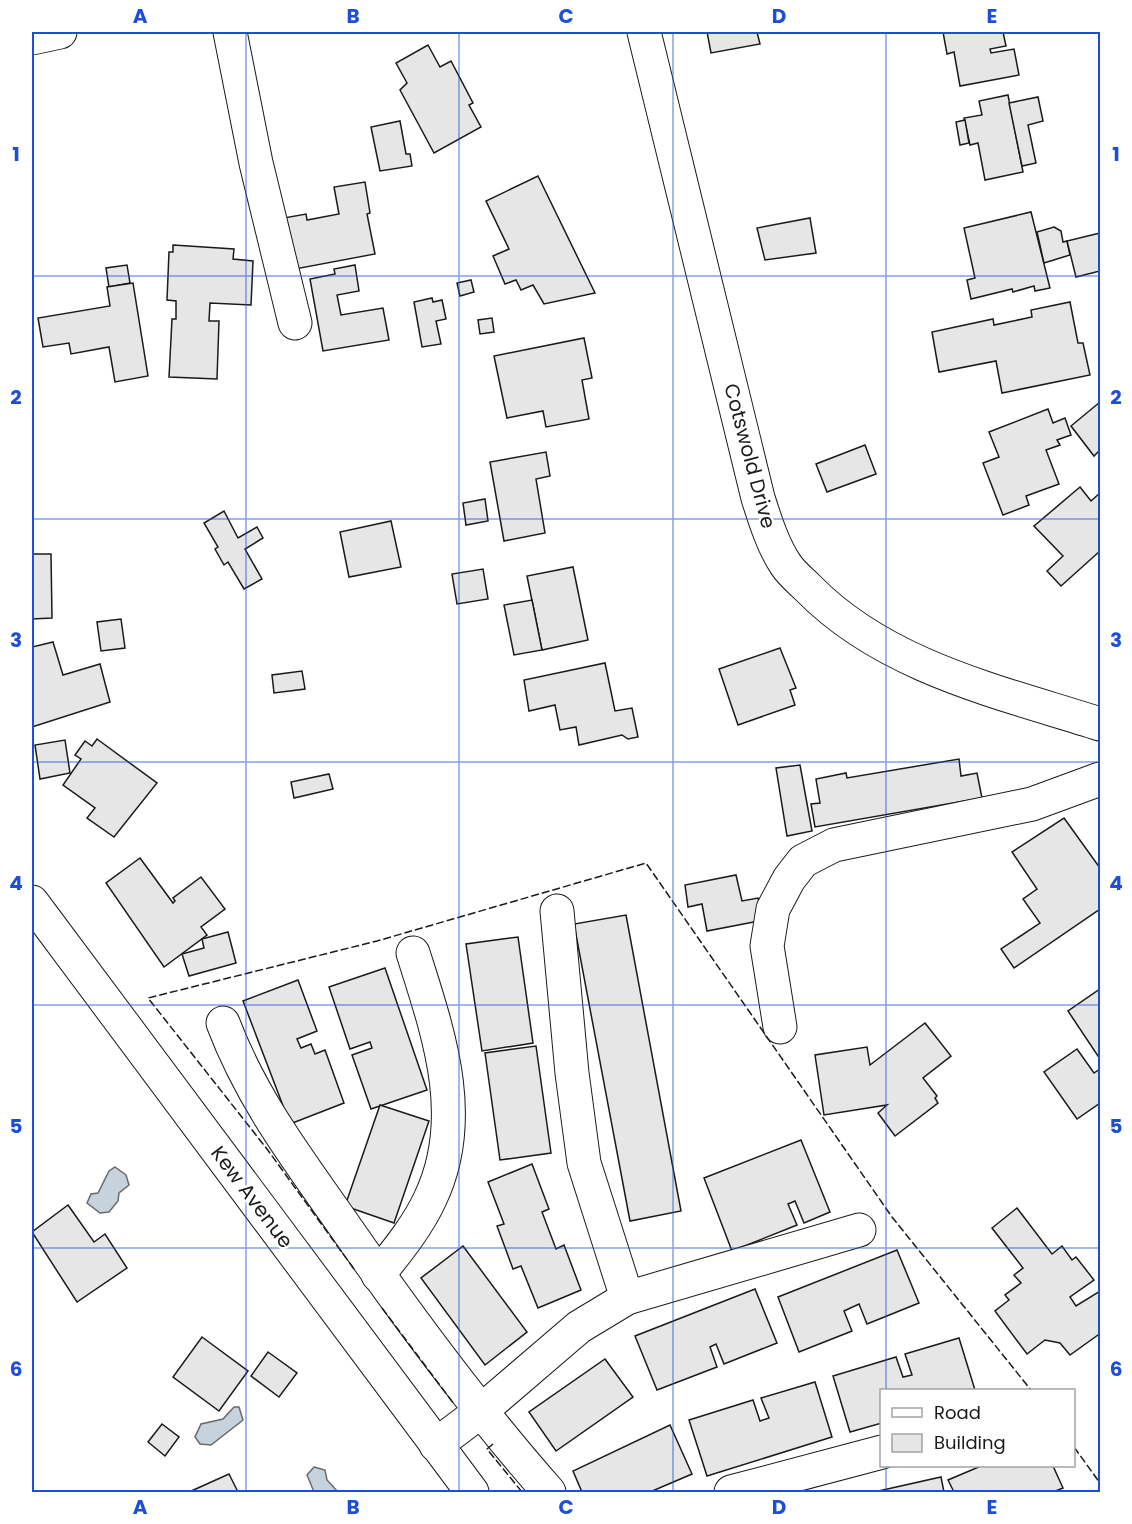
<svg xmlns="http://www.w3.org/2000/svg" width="1132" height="1524" font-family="Poppins,sans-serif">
  <rect width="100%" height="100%" fill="#fff"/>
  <g fill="#c6d2dc" stroke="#6a6a6a" stroke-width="1.5">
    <path d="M115 1167 126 1175 129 1185 119 1193 118 1201 109 1212 100 1213 87 1203 91 1194 98 1193 109 1171Z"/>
    <path d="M234 1407H239L243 1420 211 1445 200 1444 195 1437 201 1424 223 1419Z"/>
    <path d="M314 1467 325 1470 327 1480 338 1492H314L307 1475Z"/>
  </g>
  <g fill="#e6e6e6" stroke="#1a1a1a" stroke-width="1.5">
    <path d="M707 32H757L760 44 711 53Z"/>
    <path d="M943 32H1003L1006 46 990 49 991 53 1014 49 1019 75 960 86 954 52 947 54Z"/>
    <path d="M428 45 440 67 451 61 473 103 469 105 481 127 434 153 400 90 407 83 396 63Z"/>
    <path d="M1008 95 1023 172 985 180 978 143 970 145 964 118 982 115 979 101Z"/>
    <path d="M1038 97 1043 121 1028 125 1036 163 1022 166 1009 103Z"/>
    <path d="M965 120 969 143 960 145 956 122Z"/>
    <path d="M400 121 406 154H410L412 166 380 171 371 127Z"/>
    <path d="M538 176 595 293 544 304 533 285 521 290 516 280 505 284 493 256 509 249 486 201Z"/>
    <path d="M365 182 370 213 367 214 375 254 290 270 278 219 306 214 307 220 339 214 334 187Z"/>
    <path d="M1031 212 1050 288 1035 291 1034 286 1013 292 1012 289 971 299 967 280 975 278 964 228Z"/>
    <path d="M810 218 816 253 765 260 757 228Z"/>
    <path d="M1054 227 1061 231 1063 242 1067 241 1070 255 1044 263 1037 232Z"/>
    <path d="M1100 233V271L1076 277 1067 241Z"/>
    <path d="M173 245 234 249 233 259 253 261 251 305 210 303 209 321H219L217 379 169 377 172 319H176V301L167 300 169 252H173Z"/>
    <path d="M127 265 130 283 109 287 106 268Z"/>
    <path d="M355 265 359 291 337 295 341 315 383 308 389 340 323 351 310 279 335 274 334 269Z"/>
    <path d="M471 280 474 292 460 296 457 283Z"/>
    <path d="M133 283 148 376 115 382 109 347 71 354 69 343 43 347 38 318 110 306 107 287Z"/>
    <path d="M432 298 433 302 442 300 446 319 436 321 441 344 422 347 414 302Z"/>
    <path d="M1070 302 1078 343H1083L1090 375 1002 393 996 361 939 372 932 332 993 319 994 325 1032 317 1031 310Z"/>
    <path d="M492 318 494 332 480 334 478 320Z"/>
    <path d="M584 338 592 378 582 380 589 419 546 427 543 411 507 418 494 356Z"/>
    <path d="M1100 402V450L1094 456 1071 426Z"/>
    <path d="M1048 409 1053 423 1065 418 1071 435 1057 440 1060 445 1046 450 1059 484 1026 496 1029 505 1003 515 983 463 999 457 989 432Z"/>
    <path d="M865 445 876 474 827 492 816 464Z"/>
    <path d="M546 452 550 476 536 479 545 533 504 541 490 462Z"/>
    <path d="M1080 487 1091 501 1100 493V551L1061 586 1047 571 1063 556 1034 526Z"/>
    <path d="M485 499 488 521 466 525 463 503Z"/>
    <path d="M224 511 238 538 257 527 263 538 245 549 262 579 244 589 228 562 224 565 215 549 218 547 204 523Z"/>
    <path d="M391 521 401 567 349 577 340 532Z"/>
    <path d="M32 554H51L52 618 32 619Z"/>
    <path d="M573 567 588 640 542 650 527 576Z"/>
    <path d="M483 569 488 599 457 604 452 574Z"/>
    <path d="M532 600 542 650 514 655 504 605Z"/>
    <path d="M121 619 125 648 101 651 97 622Z"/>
    <path d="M53 642 63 675 100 664 110 702 32 727V647Z"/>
    <path d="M780 648 796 688 790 690 795 705 738 725 719 669Z"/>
    <path d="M605 663 615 711 632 708 638 737 628 739 622 735 579 745 576 727 560 730 555 705 529 711 524 680Z"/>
    <path d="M302 671 305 689 274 693 272 675Z"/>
    <path d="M97 739 157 783 114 837 87 818 95 808 63 785 81 759 75 755 85 741 92 746Z"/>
    <path d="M65 740 70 773 40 779 35 745Z"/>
    <path d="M959 759 961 776 977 773 982 798 815 827 811 804 820 803 816 779 846 773 847 778Z"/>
    <path d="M800 765 812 831 787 836 776 768Z"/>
    <path d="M329 774 333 789 294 798 291 782Z"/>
    <path d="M1064 818 1100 868V909L1014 968 1001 949 1040 923 1023 899 1037 889 1012 852Z"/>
    <path d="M140 858 173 903 175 901 173 898 201 877 225 909 201 927 207 935 164 967 106 883Z"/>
    <path d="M736 875 742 901 758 898 764 920 707 931 702 904 688 907 685 885Z"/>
    <path d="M626 915 681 1211 630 1221 574 924Z"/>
    <path d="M228 932 236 963 189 976 182 954 204 948 202 939Z"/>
    <path d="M518 937 533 1043 482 1051 466 944Z"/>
    <path d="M385 968 427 1090 371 1109 352 1055 372 1048 370 1042 350 1049 329 987Z"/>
    <path d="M298 980 317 1031 297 1039 301 1048 311 1044 315 1054 325 1050 344 1103 290 1124 243 1001Z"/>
    <path d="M1100 989V1059L1068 1011Z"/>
    <path d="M925 1023 951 1056 923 1078 937 1096 935 1098 938 1103 895 1136 878 1113 887 1105 824 1115 815 1055 867 1047 870 1065Z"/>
    <path d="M536 1046 551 1153 500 1160 485 1053Z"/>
    <path d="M1077 1049 1094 1073 1100 1069V1103L1077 1119 1044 1072Z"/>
    <path d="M380 1105 429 1121 394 1223 345 1206Z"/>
    <path d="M801 1140 830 1212 804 1223 795 1201 788 1204 797 1225 732 1251 704 1178Z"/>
    <path d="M532 1164 549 1209 542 1212 556 1249 564 1245 581 1290 538 1308 521 1266 513 1269 497 1226 504 1224 488 1182Z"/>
    <path d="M68 1205 94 1242 105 1234 127 1268 77 1302 32 1232Z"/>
    <path d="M1017 1208 1052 1254 1062 1246 1072 1260 1076 1257 1094 1280 1070 1297 1076 1306 1100 1291V1338L1098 1335 1070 1355 1060 1343 1045 1340 1027 1354 995 1311 1009 1300 1005 1295 1021 1283 1014 1275 1023 1268 992 1228Z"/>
    <path d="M463 1246 527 1332 485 1365 421 1278Z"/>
    <path d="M897 1250 919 1303 867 1324 859 1304 844 1311 852 1331 799 1352 778 1297Z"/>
    <path d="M755 1289 777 1343 724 1364 716 1344 710 1347 717 1367 657 1390 635 1336Z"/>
    <path d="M202 1337 248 1371 219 1411 173 1377Z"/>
    <path d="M959 1338 975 1390H882V1423L850 1432 833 1376 896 1357 903 1377 912 1375 905 1354Z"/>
    <path d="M268 1352 297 1373 279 1397 251 1376Z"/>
    <path d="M605 1359 633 1397 556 1451 529 1412Z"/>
    <path d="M815 1382 832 1437 707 1476 689 1420 753 1400 760 1421 769 1418 761 1398Z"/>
    <path d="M162 1424 179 1437 165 1456 148 1442Z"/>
    <path d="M670 1425 692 1474 650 1492H582L573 1471Z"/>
    <path d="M981 1466H1053L1063 1488 1053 1492H954L948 1480Z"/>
    <path d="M229 1474 238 1492H189Z"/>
    <path d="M941 1477 944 1492H874Z"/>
  </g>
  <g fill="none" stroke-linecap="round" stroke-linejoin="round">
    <g stroke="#1a1a1a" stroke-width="35">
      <g id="minor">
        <path d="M230 32 256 163 295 323"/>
        <path d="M644 32 758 498C765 520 773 546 786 565 792 574 801 581 808 588 885 667 1000 692 1100 724"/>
        <path d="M32 38 60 32"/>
        <path d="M32 902 472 1492"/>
        <path d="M557 911 572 1073 584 1163 627 1298"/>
        <path d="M223 1023C251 1097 294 1154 339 1218 404 1312 473 1406 549 1492"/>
        <path d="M780 1027 767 946 773 909 789 879 803 861 834 845 1032 804 1100 779"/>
        <path d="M378 1275C397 1251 417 1227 430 1199 469 1118 438 1032 413 953"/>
        <path d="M436 1445 481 1411 579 1327 627 1298 859 1230"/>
        <path d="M731 1492 882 1452"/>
      </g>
    </g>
    <use href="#minor" stroke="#fff" stroke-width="33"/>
    <g stroke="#1a1a1a" stroke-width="1.5" stroke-dasharray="8 3" stroke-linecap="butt">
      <path d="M354 1269 267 1149 148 998 377 941 646 863 892 1217 1031 1390"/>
      <path d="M382 1308 454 1404"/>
      <path d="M493 1444 487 1449 522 1492"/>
      <path d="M1074 1447 1100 1483"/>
    </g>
  </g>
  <path fill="none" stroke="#1d4ed8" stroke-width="1.5" stroke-opacity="0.55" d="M246 32V1492M459 32V1492M673 32V1492M886 32V1390M32 276H1100M32 519H1100M32 762H1100M32 1005H1100M32 1248H1100M886 1466V1492"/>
  <g text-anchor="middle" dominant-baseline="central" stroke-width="4.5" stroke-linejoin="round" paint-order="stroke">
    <g font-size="20" fill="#1a1a1a" stroke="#fff">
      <text transform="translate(750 456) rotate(75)">Cotswold Drive</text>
      <text transform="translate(252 1197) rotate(53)">Kew Avenue</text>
    </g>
  </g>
  <rect width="1132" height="1524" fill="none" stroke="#ffffff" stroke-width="66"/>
  <rect x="880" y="1389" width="195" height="78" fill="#ffffff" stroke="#a3a3a3" stroke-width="1.5"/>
  <rect x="892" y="1408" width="30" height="9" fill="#ffffff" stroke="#a3a3a3" stroke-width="1.5"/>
  <text x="934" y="1419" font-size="18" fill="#1a1a1a">Road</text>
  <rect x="892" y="1434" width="30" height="18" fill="#e6e6e6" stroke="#a3a3a3" stroke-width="1.5"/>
  <text x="934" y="1449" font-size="18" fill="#1a1a1a">Building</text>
  <rect x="33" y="33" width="1066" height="1458" fill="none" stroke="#1d4ed8" stroke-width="2"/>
  <g font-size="20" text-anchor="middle" font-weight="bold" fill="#1d4ed8">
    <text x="140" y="23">A</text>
    <text x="353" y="23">B</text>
    <text x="566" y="23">C</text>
    <text x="779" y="23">D</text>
    <text x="992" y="23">E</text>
    <text x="16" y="161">1</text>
    <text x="1116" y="161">1</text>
    <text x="16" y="404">2</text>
    <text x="1116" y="404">2</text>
    <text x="16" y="647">3</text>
    <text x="1116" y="647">3</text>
    <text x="16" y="890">4</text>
    <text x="1116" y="890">4</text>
    <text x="16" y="1133">5</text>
    <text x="1116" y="1133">5</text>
    <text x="16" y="1376">6</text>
    <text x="1116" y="1376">6</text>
    <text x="140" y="1514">A</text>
    <text x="353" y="1514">B</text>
    <text x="566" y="1514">C</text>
    <text x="779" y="1514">D</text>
    <text x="992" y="1514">E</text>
  </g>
</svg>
